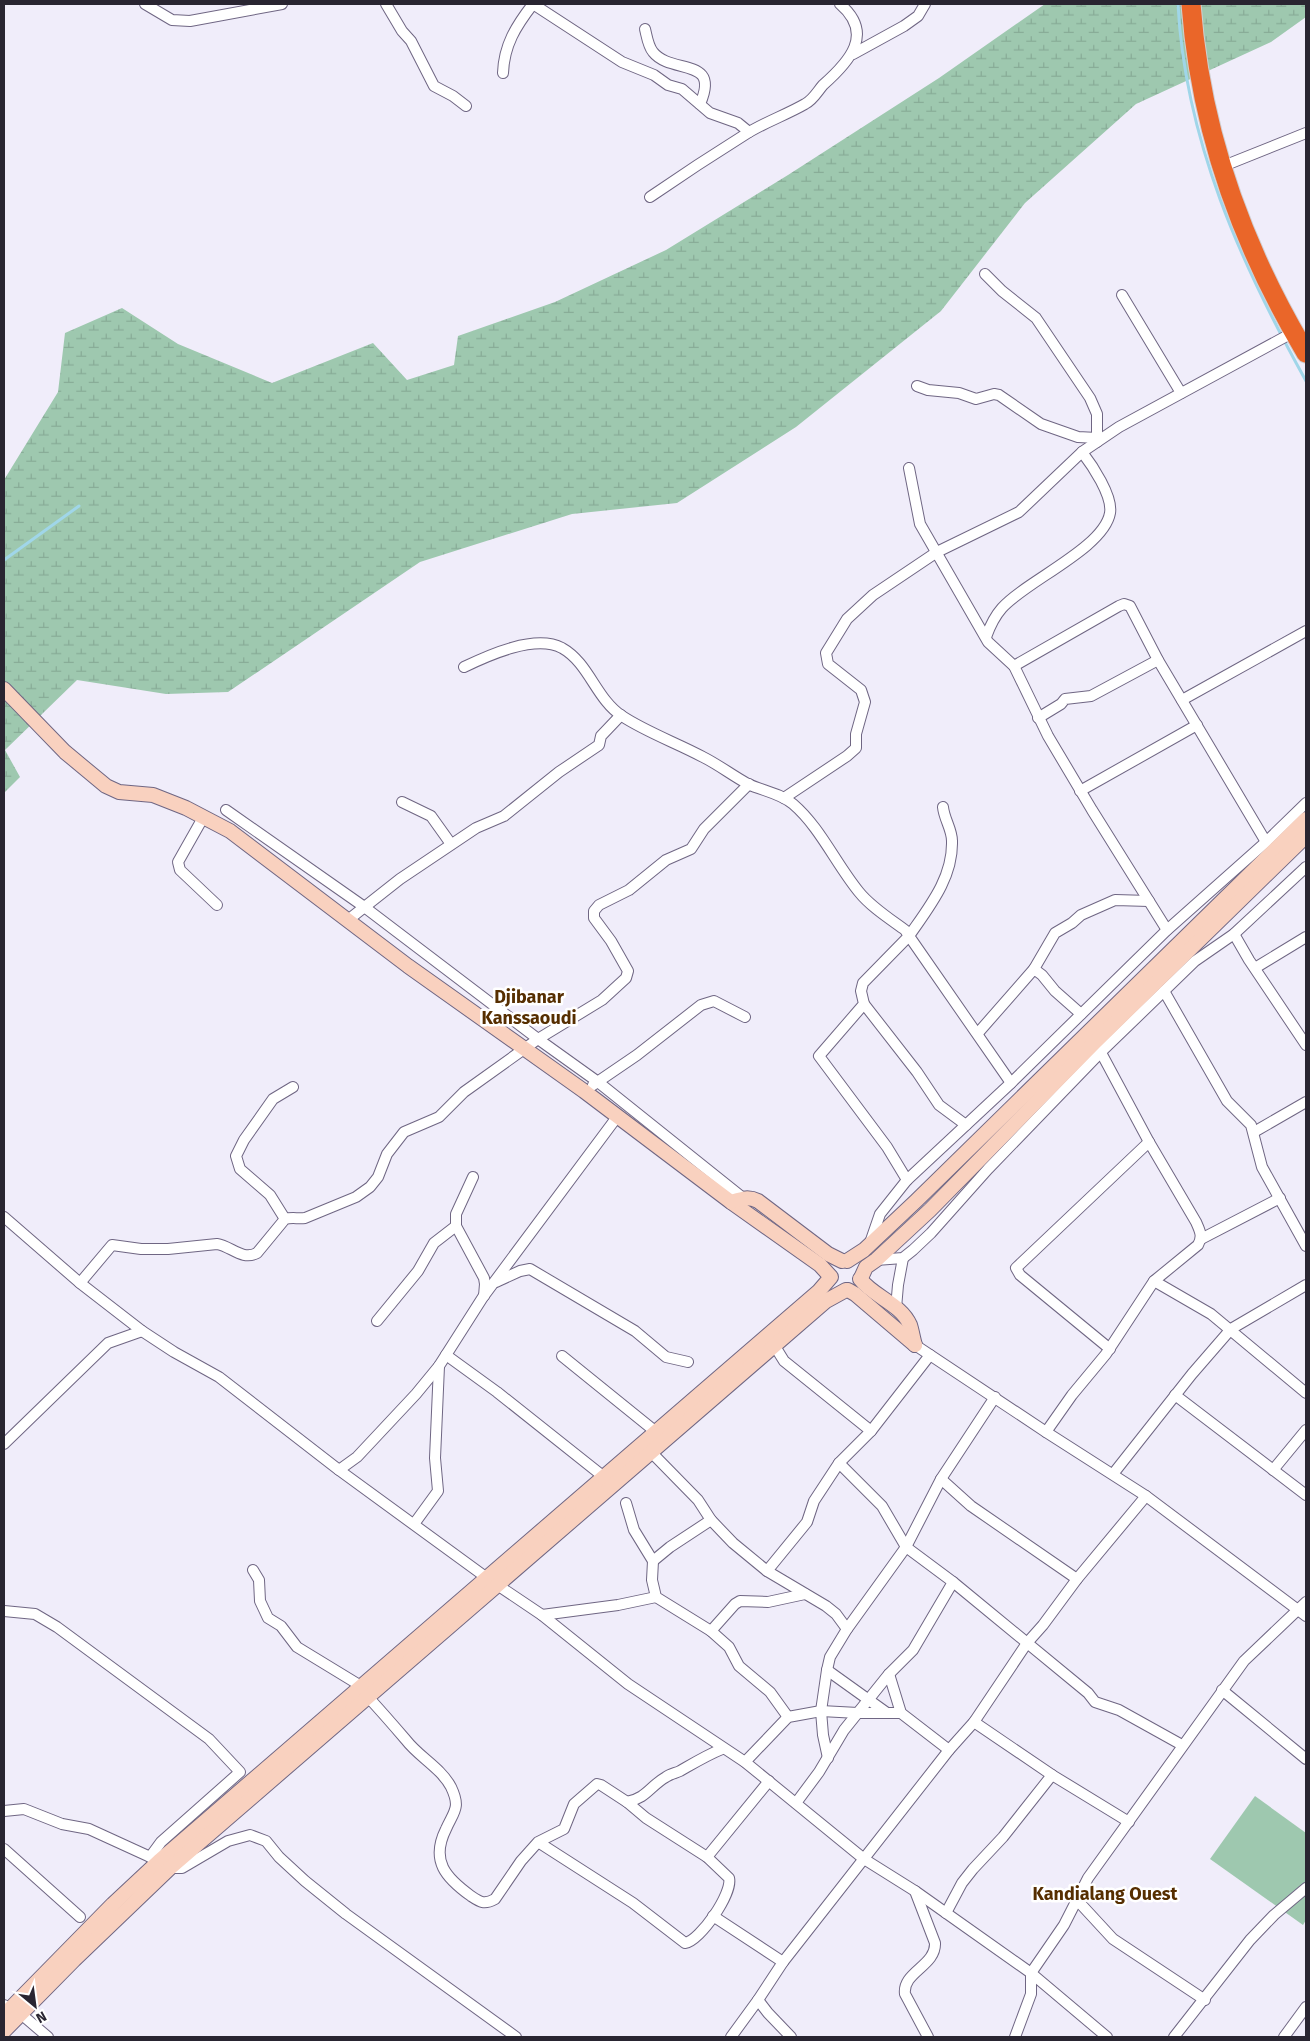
<svg xmlns="http://www.w3.org/2000/svg" width="1310" height="2041" font-family="'Fira Sans',sans-serif">
  <defs>
    <pattern id="wetland-marsh" width="20" height="14" patternUnits="userSpaceOnUse" patternTransform="scale(1.25)"><rect width="20" height="14" fill="#9ec8af"/><path d="M1 5h8M5 5V1M11 12h8M15 12V8" fill="none" stroke="#88ac97"/></pattern>
  </defs>
  <rect width="100%" height="100%" fill="#f0edfa"/>
  <path fill="url(#wetland-marsh)" d="M1045 4H1306V17L1271 42 1136 104 1025 203 941 311 796 427 677 503 572 514 420 562 228 692 166 694 77 680 5 750 20 777 4 793V480L58 392 65 333 122 308 178 344 272 383 373 343 407 380 454 365 458 336 555 302 666 250 788 175 939 78Z"/>
  <path fill="#9ec8af" d="M1255 1796 1306 1833V1920L1303 1925 1210 1859Z"/>
  <g fill="none" stroke-linecap="round" stroke-linejoin="round">
    <g stroke="#a0d6e9" stroke-width="3">
      <path d="M1178 4C1185 140 1241 264 1306 381"/>
      <path d="M4 560 79 506"/>
    </g>
    <g stroke="#6f6683" stroke-width="12">
      <g id="street">
        <path d="M145 4 172 20 190 21 282 4"/>
        <path d="M386 4 402 31 411 41 434 86 453 96 466 106"/>
        <path d="M533 4 622 62 654 75 668 85 682 89 710 113 738 123 749 132"/>
        <path d="M645 29C647 37 648 46 653 52 671 75 721 56 700 104"/>
        <path d="M853 54 904 26 918 16 925 4"/>
        <path d="M503 73C504 45 516 26 533 4"/>
        <path d="M1221 167 1306 133"/>
        <path d="M650 197C682 175 714 154 746 134 765 122 786 115 805 104 813 100 817 92 823 85 849 62 875 34 840 4"/>
        <path d="M985 274 1002 291 1036 318 1090 398 1097 414V442"/>
        <path d="M1122 295 1181 393"/>
        <path d="M917 386 928 390 959 393 976 399 994 394 999 395 1041 424 1078 437 1097 438"/>
        <path d="M909 468 920 524 988 642 1014 666 1048 736 1092 810 1167 930"/>
        <path d="M986 637C990 626 994 617 1002 608 1026 581 1104 548 1110 513 1113 496 1092 465 1082 452"/>
        <path d="M1014 666 1119 606 1124 604 1130 606 1158 660 1266 842"/>
        <path d="M464 667C489 655 535 634 562 648 589 663 596 699 622 716 646 732 677 743 703 757 719 765 733 776 748 784 763 791 780 793 793 804 820 827 836 864 859 892 871 907 890 919 905 930L909 936 863 983 861 991 864 1004 819 1056 887 1147 907 1180"/>
        <path d="M1182 700 1306 631"/>
        <path d="M1038 718 1061 704 1065 699 1091 696 1158 660"/>
        <path d="M1080 791 1197 725"/>
        <path d="M784 798 847 756 856 748V734L865 702 861 690 828 664 826 653 847 619 873 595 937 552 1019 512 1082 452 1119 427 1294 332"/>
        <path d="M402 802 431 816 451 844"/>
        <path d="M943 807C944 819 952 829 952 841 953 878 929 907 909 936L1011 1083"/>
        <path d="M226 810 363 906 538 1039 598 1082 743 1198"/>
        <path d="M204 816 178 862 180 870 217 905"/>
        <path d="M348 920 400 879 476 828 504 816 559 772 599 745 601 736 621 715"/>
        <path d="M1234 934 1249 960 1306 1045"/>
        <path d="M1255 968 1306 937"/>
        <path d="M1034 969 1055 933 1072 923 1081 915 1115 900 1149 901"/>
        <path d="M1164 991 1227 1101 1251 1125 1262 1167 1306 1246"/>
        <path d="M864 1004 917 1072 939 1105 966 1125"/>
        <path d="M978 1033 1034 969 1042 975 1055 991 1081 1014"/>
        <path d="M593 1085 637 1055 701 1005 714 1001 745 1017"/>
        <path d="M1254 1132 1306 1102"/>
        <path d="M473 1177 456 1214V1226L484 1278 485 1284 484 1296"/>
        <path d="M4 1217 80 1283 142 1331 174 1352 219 1377 339 1470 487 1578 542 1615 628 1684 745 1762 864 1859 915 1891 1031 1973 1107 2037"/>
        <path d="M285 1219 270 1195 240 1169 236 1156 244 1140 273 1099 293 1087"/>
        <path d="M1201 1239 1280 1198"/>
        <path d="M870 1243 880 1214 907 1180 1011 1083 1167 930 1266 842 1306 803"/>
        <path d="M876 1260 903 1258 913 1250 931 1233 988 1169 1101 1052 1195 961 1234 934 1306 867"/>
        <path d="M1154 1281 1211 1314 1306 1393"/>
        <path d="M496 1282 520 1271 530 1269 635 1331 666 1357 688 1362"/>
        <path d="M80 1283 112 1245 141 1249H168L217 1244C231 1246 242 1261 257 1253L285 1219C292 1217 298 1219 305 1218L356 1197 370 1187 378 1177 387 1154 404 1132 439 1117 464 1092 538 1039 602 1000 626 978 628 971 611 941 594 918V911L599 905 629 890 666 860 691 849 704 829 749 784"/>
        <path d="M896 1308 898 1285 903 1258"/>
        <path d="M377 1321 418 1271 434 1243 456 1226"/>
        <path d="M771 1340 784 1361 871 1431"/>
        <path d="M915 1345 1046 1432 1146 1496 1306 1616"/>
        <path d="M1110 1349 1020 1275 1016 1268 1149 1142"/>
        <path d="M446 1355 497 1392 604 1477"/>
        <path d="M562 1356 656 1432"/>
        <path d="M1175 1395 1306 1495"/>
        <path d="M1046 1432 1072 1395 1106 1354 1154 1281 1198 1245C1203 1236 1200 1231 1196 1222L1149 1142 1098 1047"/>
        <path d="M4 1444 108 1343 142 1331"/>
        <path d="M651 1452 698 1500 711 1520 733 1543 767 1571 826 1606 836 1614 847 1629"/>
        <path d="M839 1463 882 1506 906 1547 953 1582 1088 1693 1095 1702 1119 1710 1182 1745"/>
        <path d="M339 1470 357 1457 416 1394 439 1366 483 1297 617 1117"/>
        <path d="M1273 1470 1306 1430"/>
        <path d="M1113 1474 1192 1374 1231 1329 1306 1285"/>
        <path d="M941 1479 971 1506 1077 1579"/>
        <path d="M626 1503 634 1530 653 1561 652 1580 656 1597 711 1631 729 1647 739 1666 770 1692 788 1717"/>
        <path d="M414 1524 438 1491 435 1458 439 1366"/>
        <path d="M653 1561 670 1547 711 1520"/>
        <path d="M253 1570 259 1580 260 1601 268 1618 281 1626 297 1647 361 1686"/>
        <path d="M767 1571 807 1522 814 1501 839 1463 871 1431 930 1355"/>
        <path d="M4 1611 35 1614 57 1627 209 1739 240 1772 161 1842 150 1857"/>
        <path d="M542 1615 618 1605 656 1597"/>
        <path d="M711 1631 735 1604 740 1601 768 1602 805 1594"/>
        <path d="M827 1670 887 1713"/>
        <path d="M889 1674 901 1713 949 1750"/>
        <path d="M1222 1690 1306 1759"/>
        <path d="M368 1697C381 1711 394 1726 406 1740 419 1757 441 1768 451 1787 461 1808 454 1811 446 1829 430 1861 446 1878 471 1896 480 1902 484 1905 495 1899L521 1861 538 1842 564 1829 574 1804 597 1784 601 1785 627 1802 646 1818 707 1857 729 1878C733 1893 700 1941 685 1943L633 1903 538 1842"/>
        <path d="M974 1722 1052 1775 1129 1822"/>
        <path d="M828 1758 823 1735 821 1711 827 1670 830 1657 847 1629 906 1547 941 1479 995 1397"/>
        <path d="M745 1762 788 1717 821 1711 858 1713H901"/>
        <path d="M627 1802C647 1798 650 1786 666 1777 670 1774 676 1773 680 1771 694 1763 707 1755 722 1749"/>
        <path d="M796 1803 819 1772 844 1730 889 1674 913 1650 953 1582"/>
        <path d="M4 1811 24 1809 62 1824 89 1829 159 1861 170 1868H182L228 1841 250 1835 266 1841 279 1857 305 1881 346 1914 516 2037"/>
        <path d="M4 1849 80 1917"/>
        <path d="M707 1857 769 1781"/>
        <path d="M915 1891 935 1943C936 1966 902 1972 905 1994L928 2037"/>
        <path d="M1077 1900 1113 1939 1205 2000"/>
        <path d="M946 1913 962 1883 973 1869 1003 1837 1052 1775"/>
        <path d="M713 1916 783 1962"/>
        <path d="M758 2000 768 2013 791 2037"/>
        <path d="M4 2005 21 2014 48 2037"/>
        <path d="M731 2037 758 2000 783 1962 949 1750 974 1722 1027 1643 1043 1625 1077 1579 1146 1496"/>
        <path d="M1015 2037 1031 1994V1973L1064 1925 1088 1878 1244 1661 1306 1602"/>
        <path d="M1174 2037 1250 1940 1274 1915 1306 1888"/>
        <path d="M1284 2037 1306 2007"/>
      </g>
    </g>
    <g stroke="#6f6683" stroke-width="16">
      <g id="secondary">
        <path d="M4 689 65 752 106 786 119 792 153 795 186 808 230 831 408 966 584 1091 731 1202 820 1265 831 1277 819 1291 768 1335 159 1861 113 1904 4 2015"/>
        <path d="M731 1202C741 1199 748 1196 758 1201L828 1254 842 1261"/>
        <path d="M847 1261 864 1250 916 1201 1306 819"/>
        <path d="M861 1278 866 1267 876 1260 930 1210 1095 1042 1306 836"/>
        <path d="M860 1279C874 1297 901 1304 910 1325 912 1331 913 1339 915 1345"/>
        <path d="M848 1290 855 1294 915 1345"/>
        <path d="M4 2031 74 1960 170 1868 826 1301 846 1290"/>
      </g>
    </g>
    <g stroke="#d0cfd2" stroke-width="21">
      <path id="highway" d="M1191 4C1200 129 1242 246 1306 353"/>
    </g>
    <use href="#street" stroke="#fff" stroke-width="10"/>
    <use href="#secondary" stroke="#f9d1bf" stroke-width="14"/>
    <use href="#highway" stroke="#ea6629" stroke-width="19"/>
  </g>
  <g text-anchor="middle" dominant-baseline="central" stroke-width="5" stroke-linejoin="round" paint-order="stroke">
    <g font-size="18" font-weight="bold" fill="#562e00" stroke="#fff">
      <text x="529" y="997">Djibanar<tspan x="529" dy="21">Kanssaoudi</tspan></text>
      <text x="1105" y="1894">Kandialang Ouest</text>
    </g>
  </g>
  <rect width="1310" height="2041" fill="none" stroke="#292531" stroke-width="10"/>
  <g transform="translate(35 2006) rotate(151)" stroke="#ffffff" stroke-width="4" paint-order="stroke">
  <path d="M0-4L9 19L0 12L-9 19Z" fill="#292531"/>
  <text y="-8" font-size="14" font-weight="bold" text-anchor="middle" fill="#292531">N</text>
  </g>
</svg>
